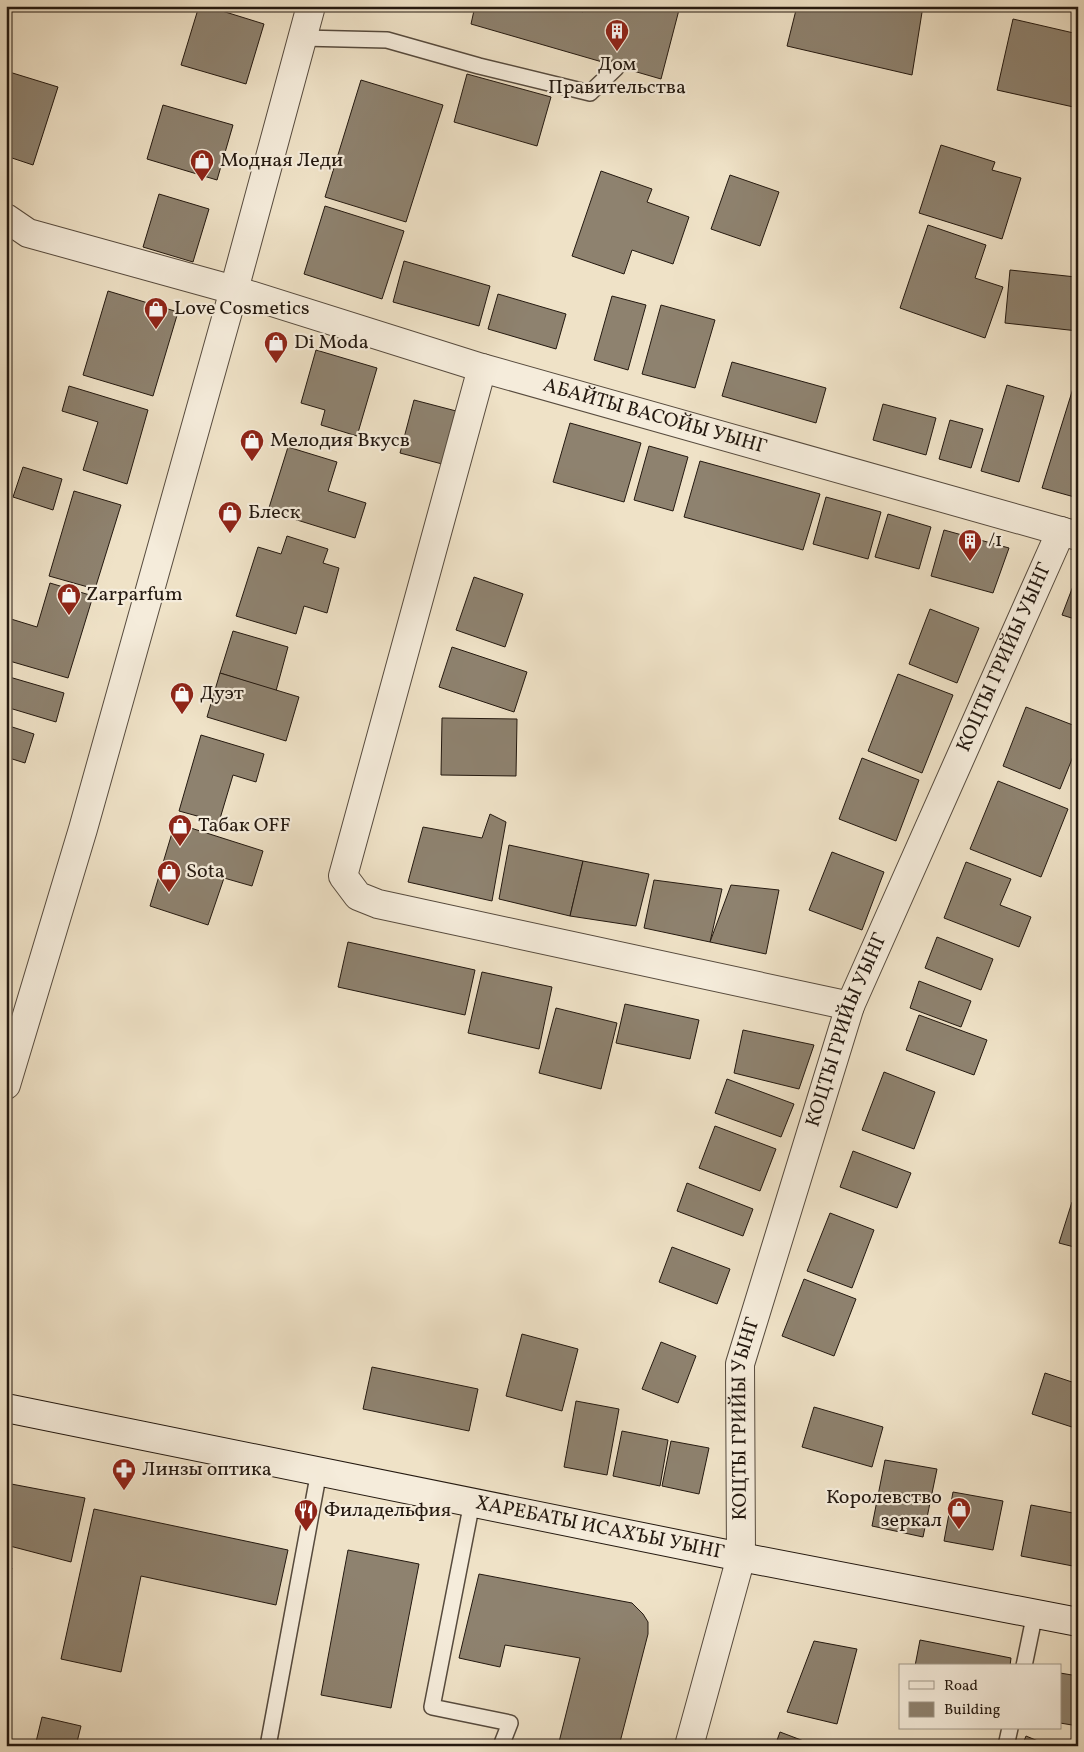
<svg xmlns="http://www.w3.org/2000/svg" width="1084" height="1752" font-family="Vollkorn,serif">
  <rect width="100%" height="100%" fill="#efe2c7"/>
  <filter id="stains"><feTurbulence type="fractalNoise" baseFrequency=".004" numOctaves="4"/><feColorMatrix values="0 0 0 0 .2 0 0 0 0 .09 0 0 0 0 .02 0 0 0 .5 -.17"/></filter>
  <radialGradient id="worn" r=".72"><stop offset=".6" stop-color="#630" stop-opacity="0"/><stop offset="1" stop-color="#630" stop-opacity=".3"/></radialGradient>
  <g fill="#8e826f" stroke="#241910">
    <path d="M199 6H206L264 24 246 84 181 65Z"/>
    <path d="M475 6H562L583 12 585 6H680L661 79 471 24Z"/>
    <path d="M797 6H923L912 75 787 46Z"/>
    <path d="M1013 19 1078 34V108L997 90Z"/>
    <path d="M6 71 58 87 33 165 6 156Z"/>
    <path d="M467 74 551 97 537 146 454 122Z"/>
    <path d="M361 80 443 105 406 222 325 197Z"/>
    <path d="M163 105 233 125 217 180 147 159Z"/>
    <path d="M941 145 995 162 992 170 1021 178 1002 239 919 213Z"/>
    <path d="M601 171 652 189 647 202 689 217 673 264 632 250 624 274 572 256Z"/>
    <path d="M730 175 779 192 760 246 711 229Z"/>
    <path d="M159 194 209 209 193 262 143 247Z"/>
    <path d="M325 206 404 231 382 299 304 274Z"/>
    <path d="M928 225 986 245 975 278 1003 287 985 338 900 308Z"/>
    <path d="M1078 257V331L1005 323 1010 270 1076 277Z"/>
    <path d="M404 261 490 286 479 326 393 302Z"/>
    <path d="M108 291 178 312 153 396 83 375Z"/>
    <path d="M498 294 566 314 556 349 488 329Z"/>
    <path d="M612 296 646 305 628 370 594 360Z"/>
    <path d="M661 305 715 320 695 388 642 374Z"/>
    <path d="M316 350 377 368 357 436 321 425 325 410 301 403Z"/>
    <path d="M732 362 826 388 816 423 722 396Z"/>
    <path d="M1075 382 1078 383V498L1042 488Z"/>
    <path d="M1007 385 1044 396 1019 482 981 471Z"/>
    <path d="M69 386 148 410 127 484 83 470 98 422 62 411Z"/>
    <path d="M414 400 460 412 446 465 400 453Z"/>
    <path d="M883 404 936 418 926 455 873 440Z"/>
    <path d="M950 420 983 429 971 468 939 459Z"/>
    <path d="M570 423 641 443 624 502 553 482Z"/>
    <path d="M649 446 688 457 673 511 634 500Z"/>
    <path d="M288 447 337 462 328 491 366 503 355 538 268 511Z"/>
    <path d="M700 461 820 494 803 550 684 517Z"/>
    <path d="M23 467 62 479 53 510 13 497Z"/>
    <path d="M74 491 121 505 95 589 49 576Z"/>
    <path d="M826 497 881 512 868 559 813 544Z"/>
    <path d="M888 514 931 527 919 569 875 557Z"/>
    <path d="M944 530 1009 548 993 593 931 576Z"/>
    <path d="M287 536 328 549 323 563 339 568 327 613 304 606 296 634 236 616 258 547 281 554Z"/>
    <path d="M1078 573V620L1062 615Z"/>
    <path d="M474 577 523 594 505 647 456 630Z"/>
    <path d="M50 583 93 596 68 678 6 660V635L11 619 37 627Z"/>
    <path d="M930 609 979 628 957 683 909 664Z"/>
    <path d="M233 631 288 647 276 691 220 673Z"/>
    <path d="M452 647 527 672 514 712 439 687Z"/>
    <path d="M220 673 299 697 286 741 207 717Z"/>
    <path d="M898 674 953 695 922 773 868 751Z"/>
    <path d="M6 676 64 693 56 722 6 707Z"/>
    <path d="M1026 707 1078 727V744L1060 789 1003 766Z"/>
    <path d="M442 718 517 719 516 776 441 775Z"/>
    <path d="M6 725 34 734 25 763 6 757Z"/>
    <path d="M201 735 264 754 256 782 233 775 219 822 179 811Z"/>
    <path d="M862 758 919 780 896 841 839 819Z"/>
    <path d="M998 781 1068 809 1041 877 970 849Z"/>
    <path d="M490 814 506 822 492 901 408 882 423 827 482 838Z"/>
    <path d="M175 823 263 851 252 886 224 878 208 925 150 906Z"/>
    <path d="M509 845 583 861 570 916 499 899Z"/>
    <path d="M832 852 884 872 862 930 809 910Z"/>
    <path d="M583 861 649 874 636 926 570 916Z"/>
    <path d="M966 862 1011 879 1000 905 1031 917 1019 947 944 918Z"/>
    <path d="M654 880 722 889 710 942 644 928Z"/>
    <path d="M731 885 779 890 766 954 710 942Z"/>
    <path d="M937 937 993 959 981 990 925 968Z"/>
    <path d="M348 942 475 970 465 1015 338 987Z"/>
    <path d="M482 972 552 987 539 1049 468 1033Z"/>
    <path d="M919 981 971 1001 961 1027 910 1008Z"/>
    <path d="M625 1004 699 1020 690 1059 616 1043Z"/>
    <path d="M556 1008 617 1023 601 1089 539 1073Z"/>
    <path d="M919 1015 987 1040 974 1075 906 1050Z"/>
    <path d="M743 1030 814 1045 799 1089 734 1073Z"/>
    <path d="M884 1072 935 1092 914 1149 862 1130Z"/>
    <path d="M727 1079 794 1104 781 1137 715 1113Z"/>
    <path d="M715 1126 776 1149 760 1191 699 1168Z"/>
    <path d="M853 1151 911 1173 897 1208 840 1187Z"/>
    <path d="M687 1183 753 1209 743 1236 677 1211Z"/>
    <path d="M1072 1202 1078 1204V1248L1059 1243Z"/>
    <path d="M830 1213 874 1230 852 1288 807 1271Z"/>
    <path d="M672 1247 730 1269 717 1304 659 1282Z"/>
    <path d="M804 1279 856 1299 834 1356 782 1336Z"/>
    <path d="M522 1334 578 1349 562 1411 506 1396Z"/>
    <path d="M661 1342 696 1356 678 1403 642 1389Z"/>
    <path d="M372 1367 478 1389 469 1431 363 1409Z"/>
    <path d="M1045 1373 1078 1384V1429L1032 1414Z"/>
    <path d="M576 1401 619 1409 607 1475 564 1467Z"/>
    <path d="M814 1407 883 1427 872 1467 802 1447Z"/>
    <path d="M622 1431 668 1440 660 1486 613 1476Z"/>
    <path d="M671 1441 709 1448 699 1494 662 1486Z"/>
    <path d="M885 1460 937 1469 923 1537 872 1526Z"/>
    <path d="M6 1483 85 1498 71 1562 6 1545Z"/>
    <path d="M953 1492 1003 1501 993 1550 944 1541Z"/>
    <path d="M1031 1505 1078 1514V1567L1021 1556Z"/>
    <path d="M94 1509 288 1550 276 1605 141 1576 121 1672 61 1659Z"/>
    <path d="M348 1550 419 1564 391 1708 321 1695Z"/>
    <path d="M6 1566 12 1568 6 1589Z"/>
    <path d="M479 1574 632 1603 643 1614 648 1622V1634L619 1746H558L580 1658 505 1645 500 1667 459 1658Z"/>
    <path d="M920 1640 1011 1658 1010 1666H915Z"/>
    <path d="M814 1641 857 1649 837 1724 787 1712Z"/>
    <path d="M1060 1673 1078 1676V1726L1060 1723Z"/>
    <path d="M42 1717 81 1726 76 1746H35Z"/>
    <path d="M780 1732 817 1746H775Z"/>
    <path d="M1026 1736 1050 1746H1022Z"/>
  </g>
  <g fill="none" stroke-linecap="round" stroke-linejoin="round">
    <g stroke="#574b3e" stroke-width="18">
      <g id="service">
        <path d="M302 38 387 40 479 66 590 93 616 68"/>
        <path d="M472 1502 432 1707 510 1723 501 1746"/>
        <path d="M1024 1666 1035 1613"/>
        <path d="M268 1746 319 1471"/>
        <path d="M1006 1746 1010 1728"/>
      </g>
    </g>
    <g stroke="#574b3e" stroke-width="30">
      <g id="minor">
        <path d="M482 368 343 876 358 896 378 904 850 1006"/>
        <path id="s1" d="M689 1746 741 1557 740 1364 850 1006 1061 531"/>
      </g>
    </g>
    <g stroke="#574b3e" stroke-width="30">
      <g id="tertiary">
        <path id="s2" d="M6 218 28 233 234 290 482 368 1078 536"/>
        <path d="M6 1085 83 829 234 290 311 6"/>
      </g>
    </g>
    <g stroke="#241910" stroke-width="30">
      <g id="secondary">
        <path id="s3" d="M6 1408 741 1557 1078 1622"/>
      </g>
    </g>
    <use href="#service" stroke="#f5ecdb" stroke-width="15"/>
    <use href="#minor" stroke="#f5ecdb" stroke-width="28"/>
    <use href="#tertiary" stroke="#f5ecdb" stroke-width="28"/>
    <use href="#secondary" stroke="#f5ecdb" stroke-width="28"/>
  </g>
  <defs>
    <g id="building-pin" transform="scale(1.25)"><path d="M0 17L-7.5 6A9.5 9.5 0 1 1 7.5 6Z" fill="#8f2418" stroke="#f5ecdb"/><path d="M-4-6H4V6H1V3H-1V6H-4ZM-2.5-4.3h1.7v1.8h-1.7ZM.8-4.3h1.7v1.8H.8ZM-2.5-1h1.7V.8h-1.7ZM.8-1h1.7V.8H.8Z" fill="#fff"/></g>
    <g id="shop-pin" transform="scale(1.25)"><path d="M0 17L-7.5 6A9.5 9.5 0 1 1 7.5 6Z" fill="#8f2418" stroke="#f5ecdb"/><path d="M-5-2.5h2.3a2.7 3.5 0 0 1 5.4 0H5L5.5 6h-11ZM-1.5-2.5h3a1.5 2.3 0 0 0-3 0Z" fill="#fff"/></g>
    <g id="pharmacy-pin" transform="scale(1.25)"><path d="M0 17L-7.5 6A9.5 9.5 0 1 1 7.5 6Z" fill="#8f2418" stroke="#f5ecdb"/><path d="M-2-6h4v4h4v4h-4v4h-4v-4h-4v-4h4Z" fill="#fff"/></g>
    <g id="restaurant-pin" transform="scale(1.25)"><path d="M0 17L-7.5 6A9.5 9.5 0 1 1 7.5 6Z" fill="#8f2418" stroke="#f5ecdb"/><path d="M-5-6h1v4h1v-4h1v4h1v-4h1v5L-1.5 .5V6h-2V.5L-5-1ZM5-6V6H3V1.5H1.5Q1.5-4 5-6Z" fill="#fff"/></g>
  </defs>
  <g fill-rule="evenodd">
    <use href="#building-pin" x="617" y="31"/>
    <use href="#shop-pin" x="202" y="161"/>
    <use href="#shop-pin" x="156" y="309"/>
    <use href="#shop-pin" x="276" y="343"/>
    <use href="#shop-pin" x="252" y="441"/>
    <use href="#shop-pin" x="230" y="513"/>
    <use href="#building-pin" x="970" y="541"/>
    <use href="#shop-pin" x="69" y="595"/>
    <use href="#shop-pin" x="182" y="694"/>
    <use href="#shop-pin" x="180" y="826"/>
    <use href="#shop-pin" x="169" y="872"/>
    <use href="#pharmacy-pin" x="124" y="1470"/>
    <use href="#shop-pin" x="959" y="1509"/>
    <use href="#restaurant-pin" x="306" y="1511"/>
  </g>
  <g text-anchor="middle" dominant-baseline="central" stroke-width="4.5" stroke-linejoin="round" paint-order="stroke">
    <g font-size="20" fill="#241910" stroke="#f5ecdb" text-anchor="start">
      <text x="617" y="65" text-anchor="middle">Дом<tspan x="617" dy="23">Правительства</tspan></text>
      <text x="220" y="161">Модная Леди</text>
      <text x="174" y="309">Love Cosmetics</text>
      <text x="294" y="343">Di Moda</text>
      <text x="270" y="441">Мелодия Вкусв</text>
      <text x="248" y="513">Блеск</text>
      <text x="988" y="541">/1</text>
      <text x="86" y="595">Zarparfum</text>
      <text x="200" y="694">Дуэт</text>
      <text x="198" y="826">Табак OFF</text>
      <text x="186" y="872">Sota</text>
      <text x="142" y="1470">Линзы оптика</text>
      <text x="942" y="1498" text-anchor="end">Королевство<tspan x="942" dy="23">зеркал</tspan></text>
      <text x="324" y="1511">Филадельфия</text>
    </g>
    <g font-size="20" fill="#241910" stroke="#f5ecdb">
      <text stroke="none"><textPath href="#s2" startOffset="680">АБАЙТЫ ВАСОЙЫ УЫНГ</textPath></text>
      <text stroke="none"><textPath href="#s1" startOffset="1145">КОЦТЫ ГРИЙЫ УЫНГ</textPath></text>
      <text stroke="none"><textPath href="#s1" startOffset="740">КОЦТЫ ГРИЙЫ УЫНГ</textPath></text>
      <text stroke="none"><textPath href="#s1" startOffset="335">КОЦТЫ ГРИЙЫ УЫНГ</textPath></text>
      <text stroke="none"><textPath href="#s3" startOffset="606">ХАРЕБАТЫ ИСАХЪЫ УЫНГ</textPath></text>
    </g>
  </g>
  <rect width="1084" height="1752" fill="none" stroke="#efe2c7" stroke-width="25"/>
  <rect x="8" y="8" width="1069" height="1737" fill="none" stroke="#241910" stroke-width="2.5"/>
  <rect x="12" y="12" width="1059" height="1727" fill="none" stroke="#241910"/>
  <rect x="899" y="1664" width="162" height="65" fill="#f5ecdb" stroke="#a1988a"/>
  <rect x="909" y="1681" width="25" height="8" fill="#f5ecdb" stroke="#a1988a"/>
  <text x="944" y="1690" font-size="15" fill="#241910">Road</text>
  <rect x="909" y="1702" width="25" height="15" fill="#8e826f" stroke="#a1988a"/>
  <text x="944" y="1714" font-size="15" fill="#241910">Building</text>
  <rect width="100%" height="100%" filter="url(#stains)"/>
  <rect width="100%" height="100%" fill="url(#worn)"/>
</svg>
